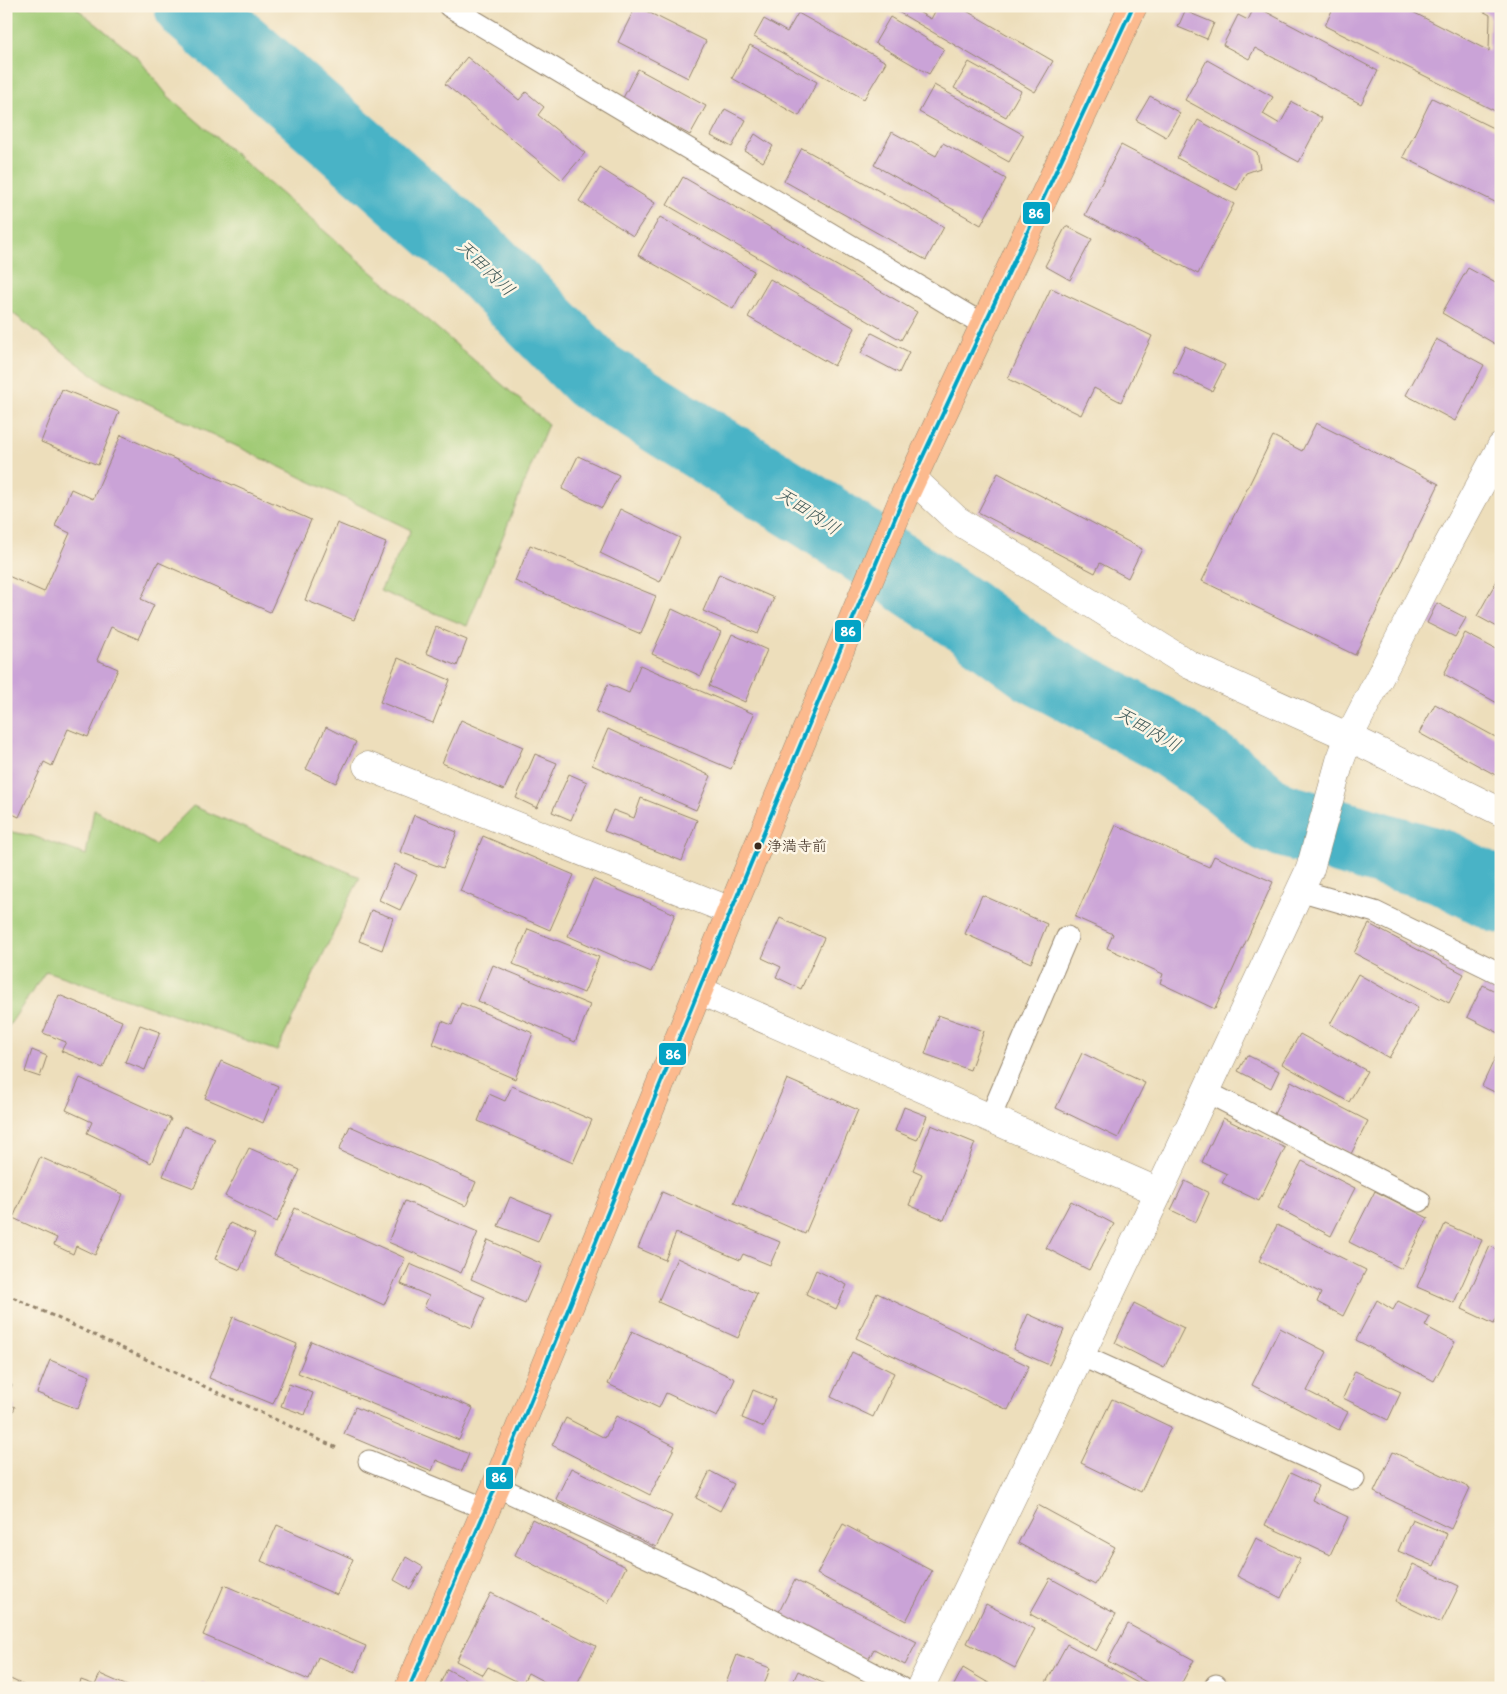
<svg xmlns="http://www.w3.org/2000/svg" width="1507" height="1694" font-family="Itim,'Klee One',sans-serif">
  <rect width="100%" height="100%" fill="#fcf5e5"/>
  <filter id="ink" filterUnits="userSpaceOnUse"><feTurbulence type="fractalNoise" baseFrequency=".02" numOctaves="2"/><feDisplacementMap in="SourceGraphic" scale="10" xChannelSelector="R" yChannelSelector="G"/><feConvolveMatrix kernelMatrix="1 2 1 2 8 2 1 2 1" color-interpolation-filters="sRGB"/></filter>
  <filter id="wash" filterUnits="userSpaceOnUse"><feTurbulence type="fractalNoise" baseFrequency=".0096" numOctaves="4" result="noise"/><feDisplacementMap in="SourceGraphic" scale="20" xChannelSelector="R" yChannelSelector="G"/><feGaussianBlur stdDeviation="1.12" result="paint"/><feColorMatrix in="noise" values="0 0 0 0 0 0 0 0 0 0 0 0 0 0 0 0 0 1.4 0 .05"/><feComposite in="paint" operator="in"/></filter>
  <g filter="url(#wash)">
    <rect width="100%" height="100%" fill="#eddebb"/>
    <g fill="#a1cb76" stroke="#6e7a4a">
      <path d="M6 6H74L138 58 168 96 548 424 467 626 380 591 411 530 101 381 6 308Z"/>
      <path d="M193 806 360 877 277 1051 46 971 6 1030V831L33 836 86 855 94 809 155 845Z"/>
    </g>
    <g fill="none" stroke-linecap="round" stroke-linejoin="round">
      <path stroke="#48b3c6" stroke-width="74" d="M191 6 481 261 593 375 821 518 965 615 1036 667 1161 734 1230 781 1272 817 1443 867 1501 897"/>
    </g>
    <g id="blocks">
      <g fill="#caa3d7">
        <path d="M636 6 706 41 688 78 618 42Z"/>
        <path d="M895 6H908L931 19 938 6H958L1053 61 1035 92 893 9Z"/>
        <path d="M1255 6 1378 71 1361 104 1255 48 1249 59 1223 45 1238 15 1248 20Z"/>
        <path d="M1334 6H1401L1489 51 1490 15 1473 6H1501V114L1325 26Z"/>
        <path d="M1185 11 1214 23 1207 39 1178 27Z"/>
        <path d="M798 13 886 62 864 99 754 37 764 19 787 32Z"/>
        <path d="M890 17 944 49 929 74 875 43Z"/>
        <path d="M750 45 817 82 799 116 732 78Z"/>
        <path d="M467 57 519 100 526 92 544 107 538 115 585 153 562 180 445 84Z"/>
        <path d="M1207 60 1273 97 1263 114 1280 124 1292 102 1322 118 1299 162 1185 100Z"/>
        <path d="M969 62 1021 91 1006 117 954 88Z"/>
        <path d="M638 69 706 106 690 135 623 98Z"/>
        <path d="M934 85 1024 135 1009 162 919 112Z"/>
        <path d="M1150 96 1180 113 1166 137 1136 120Z"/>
        <path d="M1432 98 1501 132V205L1403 157Z"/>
        <path d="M725 109 746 120 732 147 711 136Z"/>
        <path d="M1198 120 1257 152 1260 168 1246 173 1237 190 1177 158Z"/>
        <path d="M892 132 936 156 943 143 1006 179 981 225 874 165Z"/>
        <path d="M755 134 773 146 763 162 745 151Z"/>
        <path d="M1121 145 1234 204 1198 274 1085 215Z"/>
        <path d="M802 148 944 227 926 260 784 181Z"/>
        <path d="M600 168 655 203 633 236 579 201Z"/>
        <path d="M683 177 917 312 901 340 667 205Z"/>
        <path d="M660 217 754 271 733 309 638 255Z"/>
        <path d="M1066 226 1092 239 1070 280 1045 266Z"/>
        <path d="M1468 268 1501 286V338L1497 345 1442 313Z"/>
        <path d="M770 279 855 328 834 366 748 317Z"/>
        <path d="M1051 288 1152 336 1121 402 1094 388 1081 415 1008 379Z"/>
        <path d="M872 333 909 352 899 373 861 353Z"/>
        <path d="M1436 339 1484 365 1455 421 1406 395Z"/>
        <path d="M1185 346 1225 365 1212 391 1173 372Z"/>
        <path d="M62 389 119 412 98 465 41 442Z"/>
        <path d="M1316 423 1439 484 1355 655 1202 581 1273 436 1302 451Z"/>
        <path d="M121 435 311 520 270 612 158 562 141 599 154 605 138 639 111 627 97 660 118 669 88 737 68 729 52 766 44 762 19 817 6 811V575L44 592 70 533 55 526 71 489 93 499Z"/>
        <path d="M578 456 619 475 602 508 562 489Z"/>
        <path d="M998 473 1142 549 1128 578 1100 563 1095 573 978 512Z"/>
        <path d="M620 509 680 538 660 582 600 553Z"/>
        <path d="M337 523 386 543 354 620 305 600Z"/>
        <path d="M530 545 656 596 641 634 515 581Z"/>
        <path d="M1501 573V629L1477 616Z"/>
        <path d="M719 574 774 598 758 634 703 611Z"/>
        <path d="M1437 603 1466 618 1455 637 1427 623Z"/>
        <path d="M672 609 721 632 701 676 652 654Z"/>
        <path d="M436 627 467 640 457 666 426 653Z"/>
        <path d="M1465 633 1501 652V705L1444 674Z"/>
        <path d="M732 634 767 650 745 702 709 686Z"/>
        <path d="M398 658 450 680 433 723 380 702Z"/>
        <path d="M640 665 754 714 731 769 596 712 608 684 629 693Z"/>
        <path d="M1435 704 1501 740V778L1419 733Z"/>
        <path d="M461 720 523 747 504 790 442 763Z"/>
        <path d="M326 727 356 742 336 783 306 769Z"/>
        <path d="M608 729 711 776 696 810 592 765Z"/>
        <path d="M535 754 557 763 537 808 516 798Z"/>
        <path d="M569 774 587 782 571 820 552 812Z"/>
        <path d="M641 798 697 820 682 861 604 831 613 810 634 818Z"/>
        <path d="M414 815 457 832 443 868 400 852Z"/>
        <path d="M1116 825 1209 867 1214 856 1273 882 1215 1009 1160 983 1163 974 1107 948 1113 934 1075 917Z"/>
        <path d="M483 836 574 875 550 930 460 891Z"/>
        <path d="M395 864 417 875 400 910 379 900Z"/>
        <path d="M593 879 675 914 651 972 568 936Z"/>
        <path d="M982 895 1047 924 1031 963 965 934Z"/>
        <path d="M371 910 393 918 382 950 359 941Z"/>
        <path d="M780 918 824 938 801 989 776 977 781 967 762 958Z"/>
        <path d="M1369 924 1464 974 1449 1003 1354 953Z"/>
        <path d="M528 929 599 957 584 993 513 964Z"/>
        <path d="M493 965 590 1005 575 1042 478 1001Z"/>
        <path d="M1358 974 1418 1008 1389 1058 1330 1024Z"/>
        <path d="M1483 985 1501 994V1034L1467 1017Z"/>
        <path d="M59 995 122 1021 103 1068 61 1051 66 1042 43 1033Z"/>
        <path d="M461 1003 533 1033 515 1079 433 1044 442 1021 452 1025Z"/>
        <path d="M938 1015 984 1031 970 1070 925 1054Z"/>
        <path d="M140 1025 160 1032 145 1070 125 1062Z"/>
        <path d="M1300 1034 1367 1071 1349 1102 1282 1064Z"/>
        <path d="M1501 1045V1095L1482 1086Z"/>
        <path d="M32 1050 47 1056 40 1077 25 1072Z"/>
        <path d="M1082 1053 1145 1083 1118 1138 1056 1108Z"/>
        <path d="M1247 1055 1279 1071 1271 1088 1238 1071Z"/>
        <path d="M221 1061 278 1086 263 1123 205 1098Z"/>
        <path d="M80 1078 171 1119 151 1163 87 1133 92 1122 66 1110Z"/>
        <path d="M787 1079 858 1110 805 1234 734 1203Z"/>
        <path d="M1291 1081 1368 1121 1351 1154 1274 1114Z"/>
        <path d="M512 1086 592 1120 573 1163 478 1121 489 1094 505 1101Z"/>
        <path d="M904 1107 927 1116 917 1140 895 1131Z"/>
        <path d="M1223 1118 1285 1148 1259 1201 1222 1183 1227 1174 1202 1162Z"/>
        <path d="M931 1125 975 1143 944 1220 909 1205 922 1174 913 1170Z"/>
        <path d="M184 1126 215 1139 194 1188 163 1176Z"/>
        <path d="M350 1126 476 1182 466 1206 339 1150Z"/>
        <path d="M249 1148 300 1170 277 1222 225 1196Z"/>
        <path d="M40 1157 123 1194 95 1255 76 1246 73 1254 54 1245 57 1238 13 1218Z"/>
        <path d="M1302 1161 1355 1188 1331 1236 1278 1208Z"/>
        <path d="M1185 1181 1209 1193 1196 1222 1171 1210Z"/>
        <path d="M1375 1191 1428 1218 1402 1269 1349 1242Z"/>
        <path d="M662 1192 780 1242 770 1265 743 1254 740 1260 676 1233 665 1260 638 1248Z"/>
        <path d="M510 1197 550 1214 538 1242 498 1226Z"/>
        <path d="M405 1201 478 1232 461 1273 388 1242Z"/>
        <path d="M1071 1201 1114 1224 1089 1270 1046 1248Z"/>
        <path d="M295 1208 405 1258 384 1305 274 1255Z"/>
        <path d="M230 1223 255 1234 240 1270 215 1259Z"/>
        <path d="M1445 1224 1482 1240 1454 1303 1417 1287Z"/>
        <path d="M1277 1225 1366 1270 1343 1316 1317 1302 1321 1293 1259 1261Z"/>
        <path d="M488 1240 542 1264 525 1303 471 1279Z"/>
        <path d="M1490 1246 1501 1251V1309L1494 1324 1462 1309Z"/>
        <path d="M677 1258 757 1294 738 1338 658 1302Z"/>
        <path d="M410 1264 485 1297 472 1328 424 1307 429 1296 401 1284Z"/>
        <path d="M816 1270 847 1285 836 1309 806 1294Z"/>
        <path d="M877 1293 1029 1366 1008 1410 856 1338Z"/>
        <path d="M1377 1300 1393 1310 1398 1301 1430 1317 1425 1326 1455 1342 1434 1381 1356 1340Z"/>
        <path d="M1134 1303 1184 1328 1164 1368 1115 1343Z"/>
        <path d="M1028 1314 1064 1330 1049 1365 1013 1349Z"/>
        <path d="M233 1317 297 1344 273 1404 209 1378Z"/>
        <path d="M1280 1328 1327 1352 1307 1391 1348 1412 1339 1430 1252 1385Z"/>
        <path d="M632 1331 735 1379 717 1417 666 1393 659 1408 608 1384Z"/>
        <path d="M311 1341 473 1408 459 1440 298 1373Z"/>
        <path d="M852 1352 894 1373 873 1417 831 1397Z"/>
        <path d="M50 1360 90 1376 78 1409 37 1393Z"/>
        <path d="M1355 1371 1401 1392 1388 1420 1343 1398Z"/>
        <path d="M6 1383 12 1385 6 1399Z"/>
        <path d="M289 1384 313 1393 305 1415 281 1406Z"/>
        <path d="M753 1390 775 1399 764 1427 742 1418Z"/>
        <path d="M1112 1399 1171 1427 1141 1492 1081 1463Z"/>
        <path d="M6 1403 15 1407 6 1429Z"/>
        <path d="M355 1407 469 1454 462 1471 436 1460 432 1471 344 1434Z"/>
        <path d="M616 1416 675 1446 650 1495 552 1445 566 1418 605 1438Z"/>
        <path d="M1393 1452 1470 1488 1451 1529 1374 1492Z"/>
        <path d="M571 1468 672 1516 656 1547 556 1499Z"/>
        <path d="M710 1471 734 1484 720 1511 696 1498Z"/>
        <path d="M1290 1473 1318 1486 1312 1500 1348 1517 1330 1555 1265 1525Z"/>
        <path d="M1038 1505 1115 1547 1095 1585 1018 1543Z"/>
        <path d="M532 1519 626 1567 608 1603 515 1555Z"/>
        <path d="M1412 1519 1447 1534 1434 1566 1398 1551Z"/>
        <path d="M843 1524 932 1571 906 1621 817 1574Z"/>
        <path d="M277 1525 353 1559 337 1595 261 1561Z"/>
        <path d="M1256 1538 1300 1559 1281 1598 1237 1576Z"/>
        <path d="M406 1557 423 1567 410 1589 394 1580Z"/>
        <path d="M1413 1564 1459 1586 1441 1623 1395 1601Z"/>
        <path d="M1050 1578 1116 1614 1096 1651 1030 1614Z"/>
        <path d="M795 1580 917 1642 905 1665 874 1649 868 1660 778 1614Z"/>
        <path d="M224 1585 366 1646 355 1672 318 1657 309 1680 203 1635Z"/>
        <path d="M491 1593 596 1646 575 1688H556L528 1673 522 1684 488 1667 483 1675 456 1661Z"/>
        <path d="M986 1604 1035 1629 1015 1668 967 1643Z"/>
        <path d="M1128 1624 1194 1660 1179 1688H1157L1108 1661Z"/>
        <path d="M1067 1644 1147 1688H1043Z"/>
        <path d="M737 1655 770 1668 763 1688H724Z"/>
        <path d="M963 1668 997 1688 953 1687Z"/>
        <path d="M447 1669 483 1688H438Z"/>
        <path d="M798 1671 833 1688H790Z"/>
        <path d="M100 1674 132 1688H78L81 1680 95 1685Z"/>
        <path d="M6 1677 30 1688H6Z"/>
        <path d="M202 1682 214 1688H200Z"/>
      </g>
    </g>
  </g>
  <g filter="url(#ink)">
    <use href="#blocks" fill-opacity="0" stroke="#94846c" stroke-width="1"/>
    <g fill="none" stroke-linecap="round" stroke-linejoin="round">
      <g stroke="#94846c" stroke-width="23">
        <g id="service">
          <path d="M449 6 984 325"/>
          <path d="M1299 890 1375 912 1501 974"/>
          <path d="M1205 1091 1420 1201"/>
          <path d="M990 1118 1067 937"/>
          <path d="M1080 1355 1354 1479"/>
          <path d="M369 1461 486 1509"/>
          <path d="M496 1486 698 1581 901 1688"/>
          <path d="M1214 1688 1216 1685"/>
        </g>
      </g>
      <g stroke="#94846c" stroke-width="29">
        <g id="minor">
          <path d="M913 479 957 520 1190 665 1349 737 1501 812"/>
          <path d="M367 766 731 911"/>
          <path d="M698 990 1159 1192"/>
          <path d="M920 1688 1159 1192 1310 869 1340 761 1349 737 1436 567 1501 447"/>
        </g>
      </g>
      <g stroke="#94846c" stroke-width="29">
        <path id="trunk" d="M409 1688 496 1486 731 911 903 499 1133 6"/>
      </g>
      <path stroke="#94846c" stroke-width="3" stroke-dasharray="4 4" stroke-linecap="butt" d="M6 1294 339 1449"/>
      <use href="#service" stroke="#fff" stroke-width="21"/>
      <use href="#minor" stroke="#fff" stroke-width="28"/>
      <use href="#trunk" stroke="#fcba8e" stroke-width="28"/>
      <g stroke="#fcf5e5" stroke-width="8">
        <path id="bus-1" d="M409 1688 496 1486 731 911 903 499 1133 6"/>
      </g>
      <use href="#bus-1" stroke="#03a3c5" stroke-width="4"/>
    </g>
  </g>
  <circle fill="#3b2a1e" stroke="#fcf5e5" stroke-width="2" cx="758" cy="846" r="4.5"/>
  <g text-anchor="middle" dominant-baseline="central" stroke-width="5" stroke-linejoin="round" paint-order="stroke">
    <g font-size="15" fill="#3b2a1e" stroke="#fcf5e5" text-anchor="start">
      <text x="767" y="846">浄満寺前</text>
    </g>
    <g font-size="18" font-style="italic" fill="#405a59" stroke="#fcf5e5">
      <text transform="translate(486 268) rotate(44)">天田内川</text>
      <text transform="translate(808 511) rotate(33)">天田内川</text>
      <text transform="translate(1148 729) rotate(30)">天田内川</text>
    </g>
  </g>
  <g stroke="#fcf5e5" stroke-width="2">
    <rect x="1022" y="201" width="29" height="24" rx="5" fill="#03a3c5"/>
    <rect x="834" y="619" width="28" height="24" rx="5" fill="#03a3c5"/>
    <rect x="658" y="1042" width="29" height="24" rx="5" fill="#03a3c5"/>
    <rect x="485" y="1466" width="29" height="24" rx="5" fill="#03a3c5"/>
  </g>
  <g font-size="14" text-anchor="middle" font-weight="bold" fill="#fff">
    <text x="1036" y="218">86</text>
    <text x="848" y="636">86</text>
    <text x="673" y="1059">86</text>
    <text x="499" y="1482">86</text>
  </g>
  <rect width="1507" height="1694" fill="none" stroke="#fcf5e5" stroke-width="25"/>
</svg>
